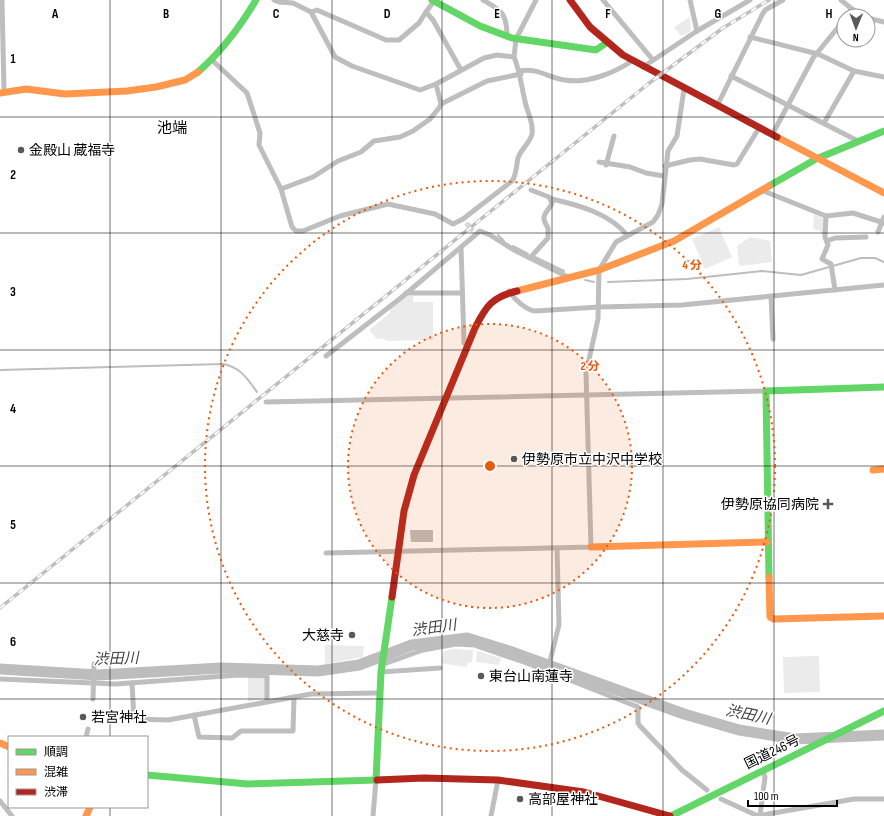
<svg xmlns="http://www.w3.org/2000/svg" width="884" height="816" font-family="'Sofia Sans Condensed','Noto Sans JP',sans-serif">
  <rect width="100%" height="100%" fill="#fff"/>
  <g fill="#ebebeb">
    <path d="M690 17 691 31 681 36 674 27Z"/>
    <path d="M814 214 824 219 823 235 821 234V231L813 229Z"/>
    <path d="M719 227 732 257 705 269 692 239Z"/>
    <path d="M750 237 770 241 772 262 741 266 739 265 737 246Z"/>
    <path d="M405 296H413V302H433V340L388 341 381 338 377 339 369 330 390 313V308Z"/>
    <path d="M325 645 364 646 363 657 325 664Z"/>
    <path d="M453 649 473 650 472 663 468 662 467 667 441 663 444 651Z"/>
    <path d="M477 651 501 658 499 665 476 662Z"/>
    <path d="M819 656 820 692 784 693 783 657Z"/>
    <path d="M248 677 265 679V698L248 702Z"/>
  </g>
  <path fill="#bdbdbd" d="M410 530H433V542H411Z"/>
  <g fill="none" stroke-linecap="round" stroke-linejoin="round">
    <g stroke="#bdbdbd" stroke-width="2">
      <path d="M498 235 504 241"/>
      <path d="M513 246 528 254"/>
      <path d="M535 257 564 271"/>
      <path d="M585 280 594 282"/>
      <path d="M608 282 687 279 762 271 801 275 861 258H875L884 262"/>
      <path d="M0 370 223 364C240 367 247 378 257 392"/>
    </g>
    <path stroke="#bdbdbd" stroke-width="11" d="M0 669 98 675 221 668 318 671 359 665 412 645 467 638 509 651 684 714 739 730 795 739 884 735"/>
    <path stroke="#d9d9d9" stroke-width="5" stroke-dasharray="5 2.5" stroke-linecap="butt" d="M466 223 473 231"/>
    <g stroke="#bebebe" stroke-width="5">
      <path d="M2 0 4 91"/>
      <path d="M274 0 279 2 293 3 311 12 335 57 352 66 420 90 436 84 484 58 497 55 514 57 516 39 536 0"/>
      <path d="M483 0C502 11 507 13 507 37"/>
      <path d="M603 0 653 60"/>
      <path d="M690 0 697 31"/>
      <path d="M841 0 852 9 864 16"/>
      <path d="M434 1 426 12 433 20 461 70"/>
      <path d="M311 12 317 10 386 40H399L419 23 426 12"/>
      <path d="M847 16 852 9"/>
      <path d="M868 18 884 22"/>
      <path d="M750 37 818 54 854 71 884 77"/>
      <path d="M212 60 247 93 260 133 259 145 281 189 313 177 338 161 361 152 374 141 400 137 413 131 430 119 439 108 441 104 436 84"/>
      <path d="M643 67 697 31 750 0"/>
      <path d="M520 71C536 67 549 78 565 80 587 84 614 73 632 61"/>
      <path d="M731 76 858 141"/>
      <path d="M441 104 487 81 521 74"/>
      <path d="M717 106 762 15 765 10 783 0"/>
      <path d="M824 123 854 71"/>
      <path d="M772 135 813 58 844 20"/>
      <path d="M599 162 630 167 646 173 664 176"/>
      <path d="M606 165 614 136"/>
      <path d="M665 166 690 160 700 159 734 165 737 164 759 128"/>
      <path d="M281 189 292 227 296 231H303L340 216 388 204 435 214 453 224 463 219 512 181C517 174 516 166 518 158 521 149 530 143 532 134 534 123 527 112 525 101 521 85 520 71 514 57"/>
      <path d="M761 190 826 216 853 213 884 223"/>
      <path d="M552 199C578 205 609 213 627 235"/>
      <path d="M826 216 825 237 828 245 822 259 831 264 835 290"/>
      <path d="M878 232 884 217"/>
      <path d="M827 241 835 238 866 237"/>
      <path d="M461 247 464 343 468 346"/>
      <path d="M530 258 548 238V228C539 214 547 214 552 203L549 197 531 190"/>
      <path d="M509 291C514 299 526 310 535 311L599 307 682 305 884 285"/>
      <path d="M406 293H462"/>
      <path d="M771 296 773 339"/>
      <path d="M326 356 402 297 480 231 490 235 514 250 568 277"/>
      <path d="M266 402 766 391"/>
      <path d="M326 553 591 547 586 373 598 319 599 270 616 242 653 222 658 215 662 204 668 151 677 136 684 89"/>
      <path d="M550 661 559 625 557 548"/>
      <path d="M381 665 423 650 456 644 474 645 524 662 638 707V723L640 726 682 770 707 790"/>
      <path d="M381 672 440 668"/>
      <path d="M0 679 116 684 239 675 267 676V701"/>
      <path d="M132 683 134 719 168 720 311 694 379 693"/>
      <path d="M93 699 94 664"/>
      <path d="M194 715 199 737 232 738 241 731H293L294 697"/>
      <path d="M86 737 88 729"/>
      <path d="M721 799 758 816"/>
      <path d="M0 801 12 816"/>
      <path d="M760 815 765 777 763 771"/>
      <path d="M373 816 376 780"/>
      <path d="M491 816 498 780"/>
      <path d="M757 816 854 799H884"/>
    </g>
    <g stroke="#63d668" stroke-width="7">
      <path d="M432 0 480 26 512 38 596 50 606 43"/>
      <path d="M198 72C222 51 240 27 256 0"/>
      <path d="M769 186 816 159 884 131"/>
      <path d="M769 577 766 391 884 387"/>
      <path d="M147 775 248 784 377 780"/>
      <path d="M376 780 381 672 392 597"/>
      <path d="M671 816 884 711"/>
    </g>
    <g stroke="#ff974d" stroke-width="7">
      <path d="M0 93 26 89 65 94 127 91 156 87 185 80 198 72"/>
      <path d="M777 137 884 193"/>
      <path d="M517 291 599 270 674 241 769 186"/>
      <path d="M873 470 884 469"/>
      <path d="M591 547 767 542"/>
      <path d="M769 577 770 617 774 619 884 616"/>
      <path d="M0 743 9 747"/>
      <path d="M86 816 90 807"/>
    </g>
    <g stroke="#b3261e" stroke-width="7">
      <path d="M570 0 590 27 623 55 777 137"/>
      <path d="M392 597 404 511 414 475 475 328C486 306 492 297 517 291"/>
      <path d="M377 780 424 778 498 780 584 792 670 816"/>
    </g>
    <g stroke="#bebebe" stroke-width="3.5">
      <path id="rail" d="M0 608 648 84 723 28 769 0"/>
    </g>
    <use href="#rail" stroke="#fff" stroke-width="2" stroke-dasharray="6" stroke-linecap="butt"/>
  </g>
  <path fill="none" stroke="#000" stroke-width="1" stroke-opacity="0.55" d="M110 0V737M221 0V816M332 0V816M442 0V816M552 0V816M663 0V816M774 0V816M0 117H884M0 233H884M0 350H884M0 466H884M0 583H884M0 699H884M110 807V816"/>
  <circle cx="490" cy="466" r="142" fill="#e8590c" fill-opacity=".12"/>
  <g fill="none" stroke="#e8590c" stroke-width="2" stroke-dasharray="2 4">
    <circle cx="490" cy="466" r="142"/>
    <circle cx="490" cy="466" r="285"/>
  </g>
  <g fill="#595959" stroke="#fff" stroke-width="1.5">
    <circle cx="21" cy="150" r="4"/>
    <circle cx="514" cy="459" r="4"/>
    <path d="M826 498h4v4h4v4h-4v4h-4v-4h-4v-4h4z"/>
    <circle cx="352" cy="635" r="4"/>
    <circle cx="481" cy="676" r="4"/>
    <circle cx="83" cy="717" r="4"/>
    <circle cx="520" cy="799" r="4"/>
  </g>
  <g text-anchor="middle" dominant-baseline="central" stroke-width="3" stroke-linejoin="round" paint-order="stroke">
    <g font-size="14" fill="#000" stroke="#fff" text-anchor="start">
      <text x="29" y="150">金殿山 蔵福寺</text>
      <text x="522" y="459">伊勢原市立中沢中学校</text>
      <text x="819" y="504" text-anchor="end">伊勢原協同病院</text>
      <text x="344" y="635" text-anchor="end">大慈寺</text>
      <text x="489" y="676">東台山南蓮寺</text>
      <text x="91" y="717">若宮神社</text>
      <text x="528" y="799">高部屋神社</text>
    </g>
    <g font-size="14" fill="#000" stroke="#fff">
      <text transform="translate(772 752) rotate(-26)">国道246号</text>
    </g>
    <g font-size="15" fill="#000" stroke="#fff">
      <text x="172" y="128">池端</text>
    </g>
    <g font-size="15" font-style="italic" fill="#424242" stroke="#fff">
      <text transform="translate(434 628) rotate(-8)">渋田川</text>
      <text transform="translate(116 659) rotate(-2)">渋田川</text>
      <text transform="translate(748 715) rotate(12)">渋田川</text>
    </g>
  </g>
  <g font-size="13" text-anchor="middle" font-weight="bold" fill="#000" stroke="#fff" stroke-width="3" stroke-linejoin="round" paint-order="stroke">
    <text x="55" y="18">A</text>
    <text x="166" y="18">B</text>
    <text x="276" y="18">C</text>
    <text x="387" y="18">D</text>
    <text x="497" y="18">E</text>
    <text x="608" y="18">F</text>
    <text x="718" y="18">G</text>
    <text x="829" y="18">H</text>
    <text x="13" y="63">1</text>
    <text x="13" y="179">2</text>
    <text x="13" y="296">3</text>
    <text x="13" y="413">4</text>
    <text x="13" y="529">5</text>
    <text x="13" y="646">6</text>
  </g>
  <circle cx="490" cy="466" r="6" fill="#e8590c" stroke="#fff" stroke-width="2"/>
  <g font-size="12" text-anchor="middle" font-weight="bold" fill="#e8590c" stroke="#fff" stroke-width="3" stroke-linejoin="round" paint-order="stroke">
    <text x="692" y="269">4 分</text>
    <text x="590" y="370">2 分</text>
  </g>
  <rect x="8" y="736" width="140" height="72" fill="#ffffff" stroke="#999999"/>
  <rect x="16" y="749" width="20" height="6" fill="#63d668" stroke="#999999"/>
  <text x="44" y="756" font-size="12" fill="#000000">順調</text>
  <rect x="16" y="769" width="20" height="6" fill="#ff974d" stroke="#999999"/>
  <text x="44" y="776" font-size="12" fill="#000000">混雑</text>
  <rect x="16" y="789" width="20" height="6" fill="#b3261e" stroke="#999999"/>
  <text x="44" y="796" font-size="12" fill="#000000">渋滞</text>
  <g transform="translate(856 28) rotate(181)"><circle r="19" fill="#ffffff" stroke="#999999"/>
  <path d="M0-3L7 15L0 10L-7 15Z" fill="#595959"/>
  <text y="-6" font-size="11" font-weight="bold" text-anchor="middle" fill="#000000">N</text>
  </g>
  <path d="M748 800v6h89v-6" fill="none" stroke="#000000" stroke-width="2"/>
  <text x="754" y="800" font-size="12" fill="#000000" stroke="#ffffff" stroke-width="3" paint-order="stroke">100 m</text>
</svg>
